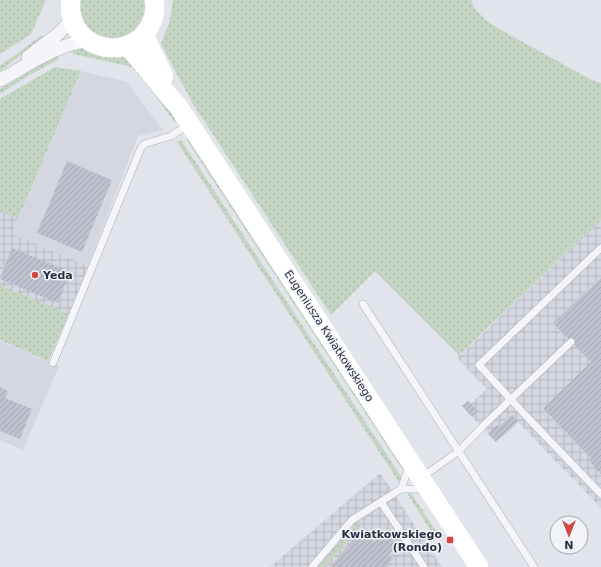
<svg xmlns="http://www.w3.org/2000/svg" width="601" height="567" font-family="'DejaVu Sans',sans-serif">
  <defs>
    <pattern id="industrial-grid" width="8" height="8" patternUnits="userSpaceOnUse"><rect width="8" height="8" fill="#d4d6e0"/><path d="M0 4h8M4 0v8" fill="none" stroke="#b6b8c1"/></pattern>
    <pattern id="grass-dots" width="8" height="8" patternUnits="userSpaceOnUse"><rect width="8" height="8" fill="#c4d5c3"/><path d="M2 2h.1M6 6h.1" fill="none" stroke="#a8b7a9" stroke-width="1.8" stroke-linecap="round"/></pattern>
    <pattern id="building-hatch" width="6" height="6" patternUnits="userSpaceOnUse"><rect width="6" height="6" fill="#bfc2ce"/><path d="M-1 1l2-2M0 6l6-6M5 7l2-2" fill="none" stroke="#a4a7b2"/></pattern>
  </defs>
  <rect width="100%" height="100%" fill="#e2e4eb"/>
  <g fill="#d4d6e0">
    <path d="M81 71 127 82 163 130 138 136 88 266 12 234Z"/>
    <path d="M0 341 59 366 23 450 0 440Z"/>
  </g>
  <g fill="url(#industrial-grid)">
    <path d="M0 211 18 219 12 234 88 266 69 314 0 285Z"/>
    <path d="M601 220V508L518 422 496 442 490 436 462 406 468 401 471 403 487 389 457 358Z"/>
    <path d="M381 474 442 567H270L378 475Z"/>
  </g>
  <g fill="url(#grass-dots)">
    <path d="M0 0H46L31 34 0 54Z"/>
    <path d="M81 0H145C147 53 75 48 81 0Z"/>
    <path d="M173 0H471L474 8 487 21 508 34 592 80 601 83V220L459 355 375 271 331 315 193 104 161 44 170 20Z"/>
    <path d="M42 35 45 37 0 71V66Z"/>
    <path d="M71 48C86 48 89 53 102 56 111 58 121 56 131 59L176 119 175 123 153 93 132 67 78 55 73 54Z"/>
    <path d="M58 54 59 56 57 60 26 77 0 94V89Z"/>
    <path d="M55 67 81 71 18 219 0 211V99Z"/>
    <path d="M186 139 190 140 404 468V472Z"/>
    <path d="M181 140 402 478 399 482 177 142Z"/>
    <path d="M0 285 69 314 48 361 0 340Z"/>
    <path d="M407 493H411L438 534 434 536Z"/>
    <path d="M360 521 362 524 325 567H318L352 528Z"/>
  </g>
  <g fill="url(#building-hatch)">
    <path d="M67 161 112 180 82 252 37 233Z"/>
    <path d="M12 248 70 272 58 303 0 279Z"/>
    <path d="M601 278V474L589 461 591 458 543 408 591 362 553 323Z"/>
    <path d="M0 387 8 391 5 398 32 409 20 439 0 431Z"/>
    <path d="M468 401 478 411 472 417 462 406Z"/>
    <path d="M512 415 518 422 496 442 488 434 497 425 499 427Z"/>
    <path d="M361 531 374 543 383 533 397 545 388 555 393 559 386 567H330Z"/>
  </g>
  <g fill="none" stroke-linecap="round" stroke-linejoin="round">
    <g stroke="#aaadb9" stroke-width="8">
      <g id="lane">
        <path d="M601 248 479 365 528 418 601 494"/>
        <path d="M363 304 534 567"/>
        <path d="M53 363 140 150 144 144 171 136 189 124"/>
        <path d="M421 478 459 451 486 423 571 342"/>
        <path d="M401 489 409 467"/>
        <path d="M381 502 424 567"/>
        <path d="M312 567 352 520 401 489H425"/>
      </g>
    </g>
    <g stroke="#aaadb9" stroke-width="14">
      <g id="street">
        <path d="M28 57 57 35 72 20"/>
        <path d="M0 80C26 66 59 43 88 41"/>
      </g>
    </g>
    <use href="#lane" stroke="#f5f5f9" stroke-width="7"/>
    <use href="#street" stroke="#f5f5f9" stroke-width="13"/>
    <g stroke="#fff" stroke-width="19">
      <path d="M71 0C64 45 123 66 148 29 154 21 156 10 154 0"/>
      <path d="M145 34 151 50 164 76"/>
      <path d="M127 46C145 65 160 87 178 106L479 567"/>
    </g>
  </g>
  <g fill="#d14845" stroke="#f2f3f8" stroke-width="1.5">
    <circle cx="35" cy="275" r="4"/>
    <rect x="446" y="536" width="8" height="8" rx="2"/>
  </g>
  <g text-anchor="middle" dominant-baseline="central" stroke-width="3" stroke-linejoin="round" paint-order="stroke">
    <g font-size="11" font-weight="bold" fill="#292e43" stroke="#f2f3f8" text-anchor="start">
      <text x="43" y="275">Yeda</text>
      <text x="442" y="534" text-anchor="end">Kwiatkowskiego<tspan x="442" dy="13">(Rondo)</tspan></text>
    </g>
    <g font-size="11" fill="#292e43" stroke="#f2f3f8">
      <text transform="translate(329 336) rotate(57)">Eugeniusza Kwiatkowskiego</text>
    </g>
  </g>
  <g transform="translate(569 535) rotate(180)"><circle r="19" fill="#f2f3f8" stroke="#a2a4b0"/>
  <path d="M0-3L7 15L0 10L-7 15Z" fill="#d14845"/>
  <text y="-6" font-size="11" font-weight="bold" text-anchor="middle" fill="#292e43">N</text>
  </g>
</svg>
